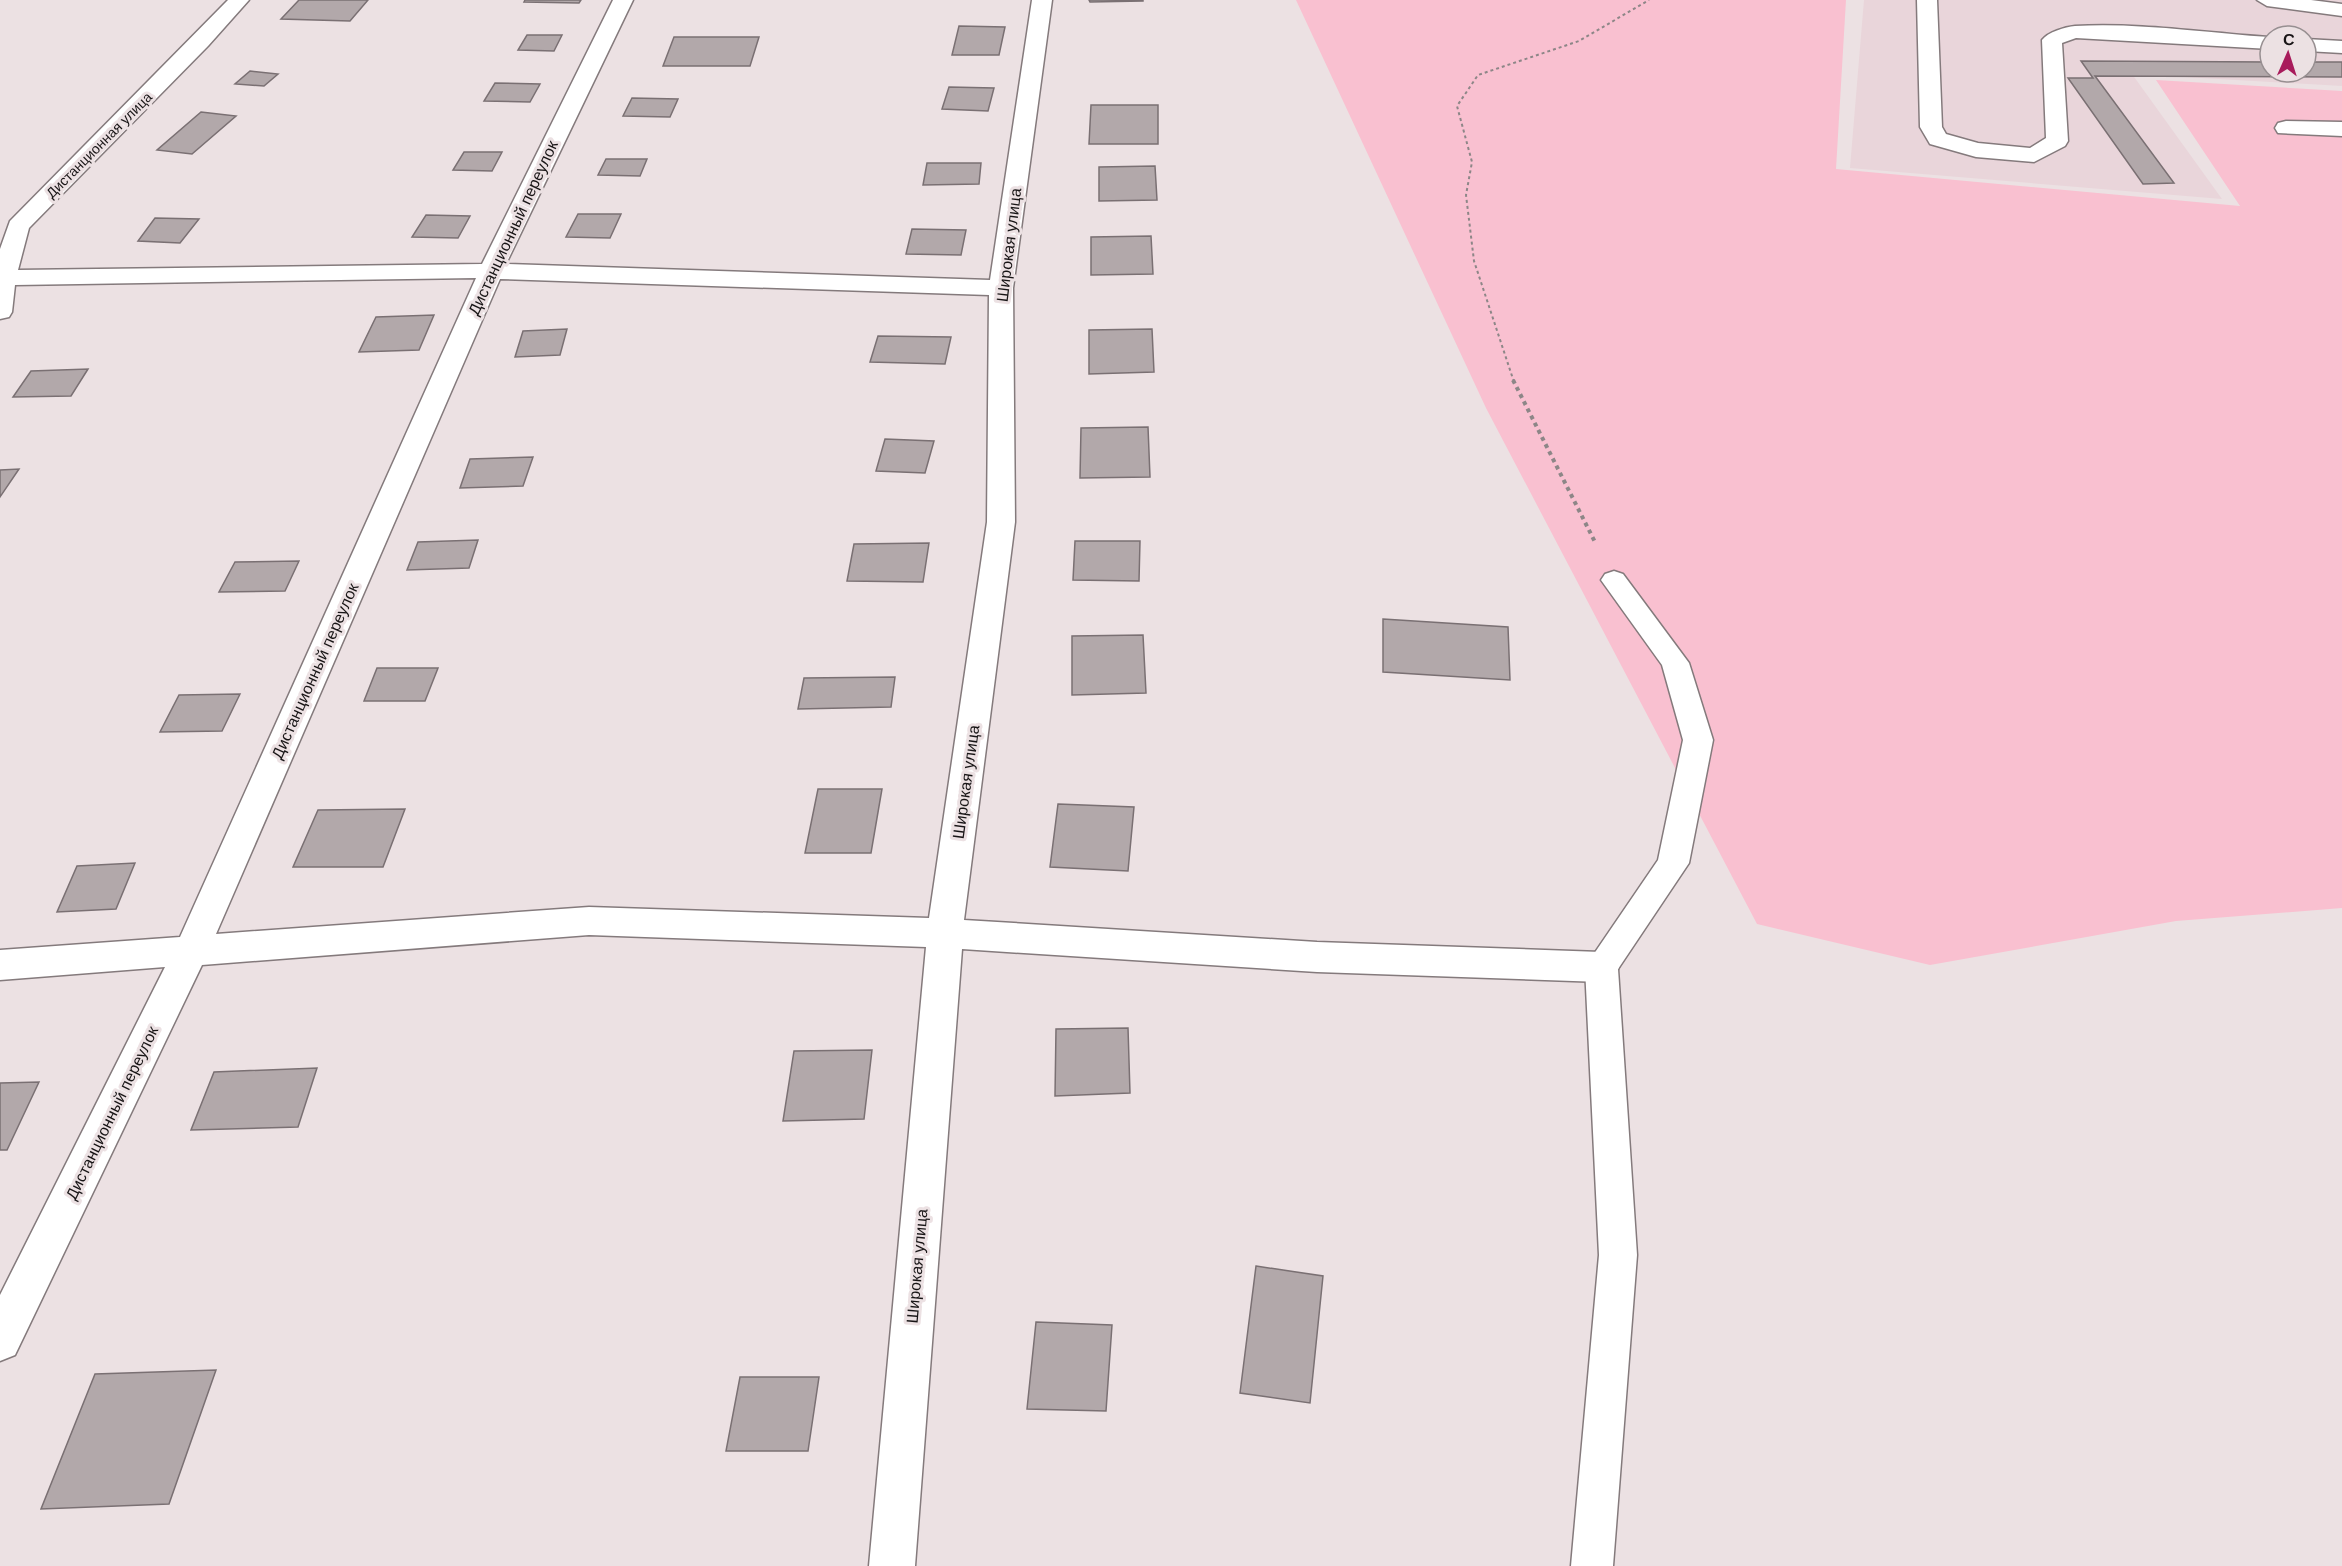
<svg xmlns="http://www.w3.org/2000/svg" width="2342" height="1566" font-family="Arial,sans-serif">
  <rect width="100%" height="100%" fill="#ece1e3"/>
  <path fill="#e9d5da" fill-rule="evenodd" d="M1864 0H2342V86L2132 74 2222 199 1850 168ZM2270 36H2306V72H2270Z"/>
  <path fill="#f9c0d0" d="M1296 0H1846L1836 169 2240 206 2156 80 2342 91V908L2176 921 1930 965 1757 924 1486 408Z"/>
  <g fill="#b2a8aa" stroke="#7a7073" stroke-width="1.5">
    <path d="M299 0H368L350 21 281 19Z"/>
    <path d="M525 0H581L579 3 524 2Z"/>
    <path d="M1089 0H1143V1L1090 2Z"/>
    <path d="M959 26 1005 27 999 55H952Z"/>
    <path d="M527 35H562L554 51 518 50Z"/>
    <path d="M674 37H759L750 66H663Z"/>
    <path d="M2081 61 2270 62V72H2306V62H2342V77L2095 76 2174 183 2143 184 2068 78H2093Z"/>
    <path d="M250 71 278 74 264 86 235 84Z"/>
    <path d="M495 83 540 84 530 102 484 101Z"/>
    <path d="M949 87 994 88 988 111 942 109Z"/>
    <path d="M632 98 678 99 670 117 623 116Z"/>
    <path d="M1091 105H1158V144H1089Z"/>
    <path d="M201 112 236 116 192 154 157 150Z"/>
    <path d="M464 152H502L492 171 453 170Z"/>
    <path d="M606 159H647L640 176 598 175Z"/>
    <path d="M927 163H981L979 184 923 185Z"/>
    <path d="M1155 166 1157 200 1099 201V167Z"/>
    <path d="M578 214H621L610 238 566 237Z"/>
    <path d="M426 215 470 216 458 238 412 237Z"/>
    <path d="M155 218 199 219 180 243 138 241Z"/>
    <path d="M912 229 966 230 961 255 906 254Z"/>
    <path d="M1151 236 1153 274 1091 275V237Z"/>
    <path d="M434 315 419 350 359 352 376 317Z"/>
    <path d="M567 329 560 355 515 357 523 331Z"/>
    <path d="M1152 329 1154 372 1089 374V330Z"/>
    <path d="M878 336 951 337 945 364 870 362Z"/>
    <path d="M88 369 71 396 13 397 31 371Z"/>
    <path d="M1148 427 1150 477 1080 478 1081 428Z"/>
    <path d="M885 439 934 441 925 473 876 471Z"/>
    <path d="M533 457 523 486 460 488 470 459Z"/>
    <path d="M19 469 0 497V470Z"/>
    <path d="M478 540 469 568 407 570 418 542Z"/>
    <path d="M1075 541H1140L1139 581 1073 580Z"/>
    <path d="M929 543 923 582 847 581 854 544Z"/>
    <path d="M299 561 285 591 219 592 235 562Z"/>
    <path d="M1383 619 1508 627 1510 680 1383 672Z"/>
    <path d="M1143 635 1146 693 1072 695V636Z"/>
    <path d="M377 668H438L425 701H364Z"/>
    <path d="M895 677 891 707 798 709 804 678Z"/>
    <path d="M240 694 222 731 160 732 179 695Z"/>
    <path d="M818 789H882L871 853H805Z"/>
    <path d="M1058 804 1134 807 1128 871 1050 867Z"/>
    <path d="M405 809 383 867H293L318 810Z"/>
    <path d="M135 863 116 909 57 912 77 866Z"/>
    <path d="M1128 1028 1130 1093 1055 1096 1056 1029Z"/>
    <path d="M872 1050 864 1119 783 1121 794 1051Z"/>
    <path d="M317 1068 298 1127 191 1130 214 1072Z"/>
    <path d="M39 1082 7 1150H0V1083Z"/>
    <path d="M1256 1266 1323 1276 1310 1403 1240 1393Z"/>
    <path d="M1036 1322 1112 1325 1106 1411 1027 1409Z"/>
    <path d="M216 1370 169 1504 41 1509 95 1374Z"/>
    <path d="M740 1377H819L808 1451H726Z"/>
  </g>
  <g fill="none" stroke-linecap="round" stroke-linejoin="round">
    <g stroke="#847a7c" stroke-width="3">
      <path id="lane" d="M1614 571 1623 574 1689 663 1713 740 1689 863 1618 969 1637 1255 1613 1566H1571L1599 1255 1585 967 1658 860 1683 740 1662 665 1601 580 1605 574Z"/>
    </g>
    <g stroke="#847a7c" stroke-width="3">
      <g id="street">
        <path d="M228 0H249L208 46 29 228 18 270 482 264 613 0H633L506 264 990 280 1032 0H1052L1013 288 1015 522 964 920 1317 942 1601 952 1614 956 1619 967 1614 978 1601 982 1317 972 962 949 915 1566H869L926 947 589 935 202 965 15 1355 0 1361V1295L165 967 0 980V950L180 937 476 278 15 285 12 312 9 317 0 319V249L10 221ZM500 279 989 295 987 522 929 918 589 907 216 934Z"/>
        <path d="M1917 0H1937L1942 127 1946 134 1978 143 2030 148 2046 138 2042 40C2048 32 2065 27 2075 26 2135 22 2209 33 2270 37V49L2076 38 2062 43 2068 141 2065 146 2034 162 1976 157 1930 144 1920 127Z"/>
        <path d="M2257 0H2311L2342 4V16L2267 6Z"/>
        <path d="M2306 39 2342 41V53L2306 51Z"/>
        <path d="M2286 121 2342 122V136L2278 133 2275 128 2278 123Z"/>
      </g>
    </g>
    <path stroke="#8d8687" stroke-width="2" stroke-dasharray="3 3" stroke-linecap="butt" d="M1514 382 1474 261 1466 195 1472 162 1457 106 1478 75 1579 41 1649 0"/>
    <path stroke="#8d8687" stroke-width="4" stroke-dasharray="4 4" stroke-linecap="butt" d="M1513 380 1596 544"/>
    <use href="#lane" fill="#fff" fill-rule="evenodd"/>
    <use href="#street" fill="#fff" fill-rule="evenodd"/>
  </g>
  <g text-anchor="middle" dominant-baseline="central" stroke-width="6" stroke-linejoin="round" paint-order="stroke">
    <g font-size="14" fill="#181516" stroke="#ece1e3">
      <text transform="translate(99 145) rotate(-45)">Дистанционная улица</text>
    </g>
    <g font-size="16" fill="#181516" stroke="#ece1e3">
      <text transform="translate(513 228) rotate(-65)">Дистанционный переулок</text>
      <text transform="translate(1009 245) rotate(-83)">Широкая улица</text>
      <text transform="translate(315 671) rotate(-66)">Дистанционный переулок</text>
      <text transform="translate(966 782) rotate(-82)">Широкая улица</text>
      <text transform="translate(112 1113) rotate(-64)">Дистанционный переулок</text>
      <text transform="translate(917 1266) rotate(-85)">Широкая улица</text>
    </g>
  </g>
  <g transform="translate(2288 54) rotate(3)"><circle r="28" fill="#ece1e3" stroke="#978f91" stroke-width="1.5"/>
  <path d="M0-4.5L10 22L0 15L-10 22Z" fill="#a81b5b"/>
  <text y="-9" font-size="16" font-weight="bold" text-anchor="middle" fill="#181516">С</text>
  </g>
</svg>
